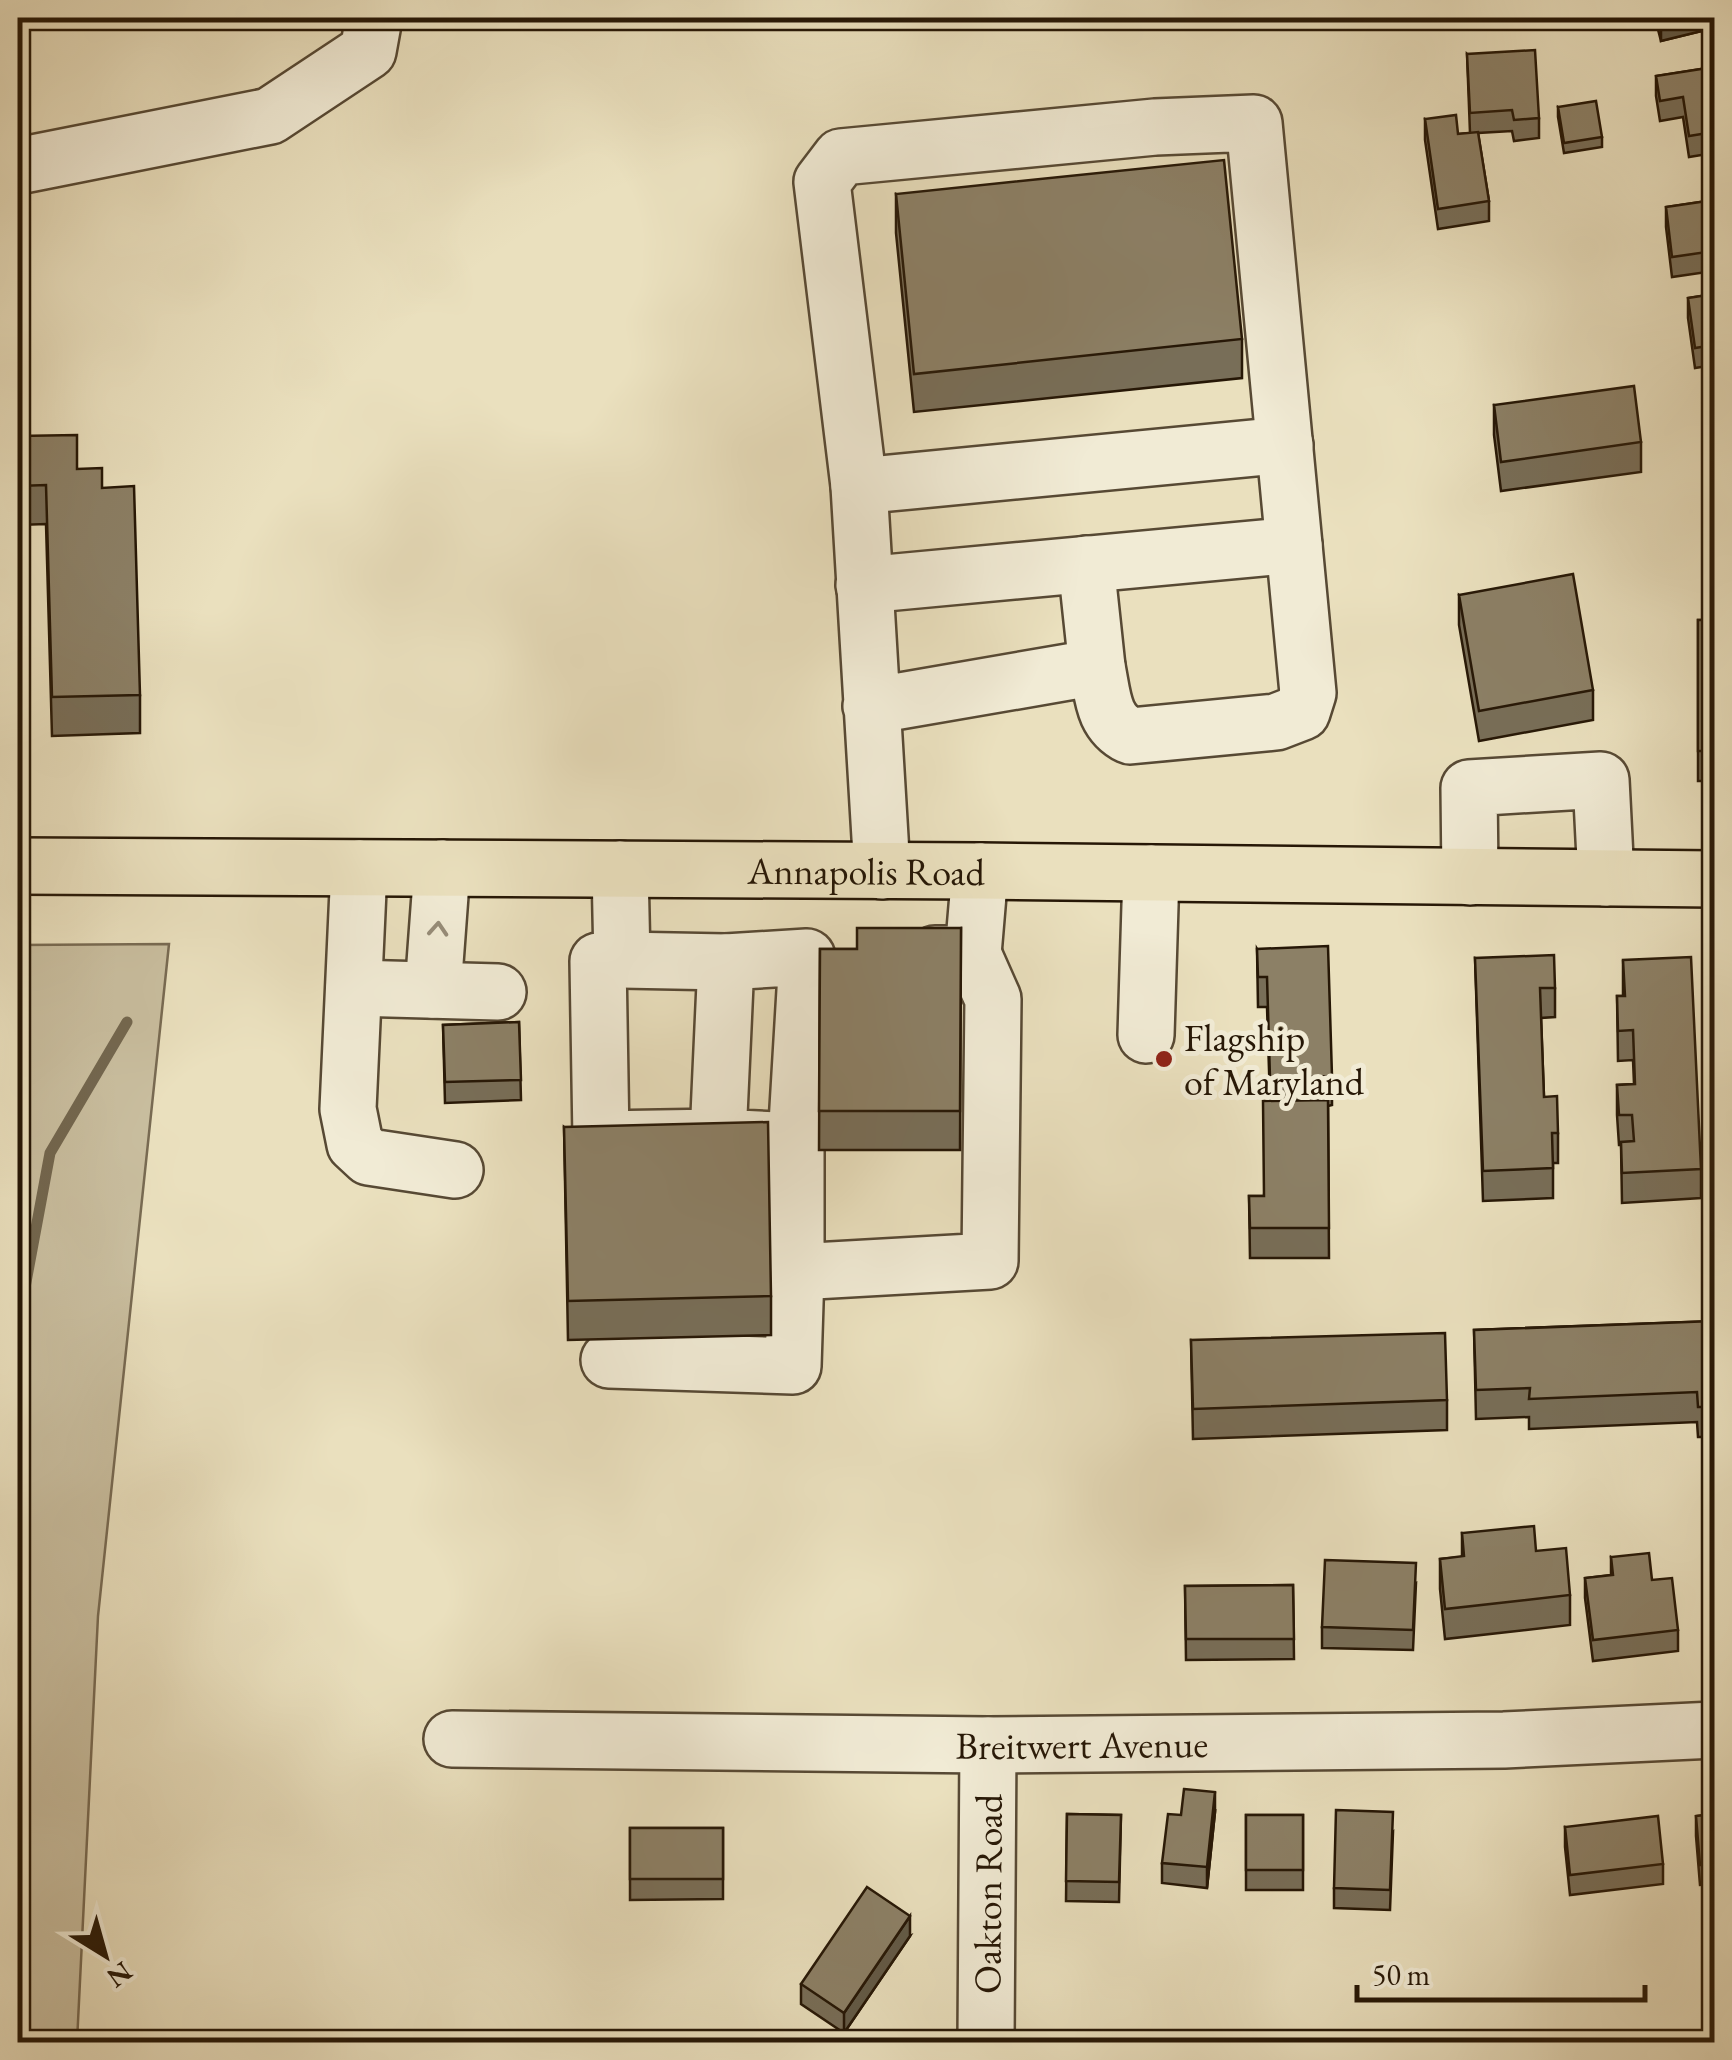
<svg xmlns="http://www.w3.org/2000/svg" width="1732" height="2060" font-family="'EB Garamond',serif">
  <rect width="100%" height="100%" fill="#eae0be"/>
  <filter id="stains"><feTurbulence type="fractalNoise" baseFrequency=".002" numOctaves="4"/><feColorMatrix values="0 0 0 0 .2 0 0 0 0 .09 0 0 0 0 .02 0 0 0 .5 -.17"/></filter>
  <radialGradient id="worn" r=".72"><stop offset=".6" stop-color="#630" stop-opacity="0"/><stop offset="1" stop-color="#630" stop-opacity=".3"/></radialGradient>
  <path fill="#c9be9f" stroke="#786a52" stroke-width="2.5" d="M169 944 98 1616 77 2042H18V945Z"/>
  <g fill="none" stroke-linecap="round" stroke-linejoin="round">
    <path stroke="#73674f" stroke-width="11" d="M18 1325 50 1153 127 1022"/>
    <g stroke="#574934" stroke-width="60">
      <g id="minor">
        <path d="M18 166 270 116 368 51 374 18"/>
        <path d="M859 486 1285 445"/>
        <path d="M1086 564 1097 667"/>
        <path d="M864 585 1294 545"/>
        <path d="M871 706 1097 667C1103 695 1102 722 1130 736L1276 722 1302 712 1308 693 1254 123 1155 127 841 157 822 182 859 486 882 871"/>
        <path d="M359 868 348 1109 355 1144 369 1157 455 1170"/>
        <path d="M620 869 622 960 598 961 601 1139 718 1137 726 962 807 957 796 1141 718 1137"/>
        <path d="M1470 877 1469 788 1601 780 1606 878"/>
        <path d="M935 954H973L980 871"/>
        <path d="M622 960 726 962"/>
        <path d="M354 988 498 992"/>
        <path d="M433 990 442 868"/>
        <path d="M1146 1035 1151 873"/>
        <path d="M796 1141V1272L990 1261 993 999 973 954"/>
        <path d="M609 1360 793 1366 796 1272"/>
        <path id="s1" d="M452 1739 988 1745 1504 1740 1714 1730"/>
        <path id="s2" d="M986 2042 988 1745"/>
      </g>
    </g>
    <g stroke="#261706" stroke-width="60">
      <g id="major">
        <path id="s3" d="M18 866 980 871 1714 879"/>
      </g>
    </g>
    <use href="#minor" stroke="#f1ebd5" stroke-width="55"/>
    <use href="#major" stroke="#eae0be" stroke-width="55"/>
  </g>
  <g fill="#786e58" stroke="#261706" stroke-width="2.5">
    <path d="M1655 18H1714V28L1661 41Z"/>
    <path d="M1467 54 1539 118V138L1514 141 1512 131 1478 133 1489 201V221L1438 229 1425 140V119L1458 134 1470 133Z"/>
    <path d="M1714 67V153L1689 157 1683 117 1660 121 1656 96V76Z"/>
    <path d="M1558 107 1602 137V147L1564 153 1558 117Z"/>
    <path d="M896 194 1242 339V378L914 412 896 233Z"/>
    <path d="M1714 200V271L1672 277 1666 227V207Z"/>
    <path d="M1714 294V365L1695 368 1688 318V298Z"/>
    <path d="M1494 405 1641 442V472L1501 491 1494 435Z"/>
    <path d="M18 436 77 469 102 488 140 695V733L52 736 46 524 18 525Z"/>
    <path d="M1459 595 1593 690V720L1479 741 1459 625Z"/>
    <rect x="1698" y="620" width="16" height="161"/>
    <path d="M961 928 960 1150H819L820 949H857Z"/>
    <path d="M1257 949 1332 1076V1105L1328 1106 1329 1258H1250L1249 1196H1264L1270 1101 1267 1007H1258Z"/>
    <path d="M1475 958 1555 988V1017L1541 1018 1544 1097 1558 1133V1163H1553V1198L1483 1201Z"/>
    <path d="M1623 960 1701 1169V1198L1622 1203 1621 1145H1619L1617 1115V1085L1634 1084 1633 1060 1618 1061 1617 996H1623Z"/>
    <path d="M519 1022 521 1100 445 1103 443 1025Z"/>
    <path d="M564 1127 771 1296V1335L568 1340Z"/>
    <path d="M1714 1321V1437H1698L1697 1422 1529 1429V1417L1476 1419 1474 1330Z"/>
    <path d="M1191 1340 1447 1400V1430L1193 1439Z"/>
    <path d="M1462 1533 1536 1551 1570 1595V1625L1445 1639 1440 1589V1559L1462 1557Z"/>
    <path d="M1611 1557 1652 1580 1678 1630V1651L1593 1661 1585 1598V1578L1611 1575Z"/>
    <path d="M1416 1583 1413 1650 1322 1648V1627Z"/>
    <path d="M1293 1585 1294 1659 1186 1660 1185 1586Z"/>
    <path d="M1215 1812 1207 1888 1162 1883V1863Z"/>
    <path d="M1067 1814 1121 1815 1119 1902 1066 1901Z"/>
    <path d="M1714 1814V1884L1700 1885 1696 1836V1816Z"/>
    <rect x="1246" y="1815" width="57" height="75"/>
    <path d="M1565 1827 1663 1864V1884L1570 1895 1565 1847Z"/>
    <path d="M630 1828H723V1899L630 1900Z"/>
    <path d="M1393 1832 1390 1910 1334 1908V1888Z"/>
    <path d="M910 1936 844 2033 801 2004V1984Z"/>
  </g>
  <g fill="#625a47" stroke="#261706" stroke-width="2.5">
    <path d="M1675 18H1714V28L1661 41V21Z"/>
    <path d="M1215 1792V1812L1207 1888V1867Z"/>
    <path d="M910 1916V1936L844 2033V2013Z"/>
  </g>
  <g fill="#8c8066" stroke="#261706" stroke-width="2.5">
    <path d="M1535 50 1539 118 1514 120 1512 110 1470 113 1467 54Z"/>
    <path d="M1714 67V132L1689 136 1683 97 1660 101 1656 76Z"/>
    <path d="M1596 101 1602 137 1564 143 1558 107Z"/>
    <path d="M1456 115 1458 134 1478 132 1489 201 1438 209 1425 119Z"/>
    <path d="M1224 160 1242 339 914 374 896 194Z"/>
    <path d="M1714 200V251L1672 257 1666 207Z"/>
    <path d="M1714 294V345L1695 348 1688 298Z"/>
    <path d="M1634 386 1641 442 1501 462 1494 405Z"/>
    <path d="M77 435V469L102 468V488L134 486 140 695 52 697 46 485 18 486V436Z"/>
    <path d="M1573 574 1593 690 1479 711 1459 595Z"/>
    <rect x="1698" y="620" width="16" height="131"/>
    <path d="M857 928H961L960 1111H819L820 949H857Z"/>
    <path d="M1328 946 1332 1076 1270 1078 1267 977H1258L1257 949Z"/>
    <path d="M1554 955 1555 988H1540L1544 1097 1557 1096 1558 1133H1552L1553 1168 1483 1171 1475 958Z"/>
    <path d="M1691 957 1701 1169 1622 1173 1621 1142 1634 1141 1632 1115H1619L1617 1085 1635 1084 1633 1030 1618 1031 1617 996H1625L1623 960Z"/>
    <path d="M519 1022 521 1080 445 1082 443 1025Z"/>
    <path d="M1328 1100 1329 1228H1250L1249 1196H1264L1263 1101Z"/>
    <path d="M768 1122 771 1296 568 1301 564 1127Z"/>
    <path d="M1714 1321V1407H1698L1697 1392 1529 1399 1530 1388 1476 1390 1474 1330Z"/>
    <path d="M1445 1333 1447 1400 1193 1409 1191 1340Z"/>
    <path d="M1534 1526 1536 1551 1566 1548 1570 1595 1445 1609 1440 1559 1464 1556 1462 1533Z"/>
    <path d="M1649 1553 1652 1580 1672 1578 1678 1630 1593 1640 1585 1578 1613 1575 1611 1557Z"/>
    <path d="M1325 1560 1416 1563 1413 1630 1322 1627Z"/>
    <path d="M1293 1585 1294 1639H1186L1185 1586Z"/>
    <path d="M1184 1789 1215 1792 1207 1867 1162 1863 1168 1814 1181 1815Z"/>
    <path d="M1336 1810 1393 1812 1390 1890 1334 1888Z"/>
    <path d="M1067 1814 1121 1815 1119 1882 1066 1881Z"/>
    <path d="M1714 1814V1863L1700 1865 1696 1816Z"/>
    <rect x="1246" y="1815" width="57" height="55"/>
    <path d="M1658 1816 1663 1864 1570 1875 1565 1827Z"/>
    <rect x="630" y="1828" width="93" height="51"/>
    <path d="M867 1887 910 1916 844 2013 801 1984Z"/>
  </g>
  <defs><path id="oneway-chevron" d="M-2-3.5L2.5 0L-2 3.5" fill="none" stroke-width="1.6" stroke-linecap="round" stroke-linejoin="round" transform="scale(2.5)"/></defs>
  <use stroke="#968c78" href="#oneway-chevron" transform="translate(438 929) rotate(-86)"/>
  <circle fill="#8f2418" stroke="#f1ebd5" stroke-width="4" cx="1164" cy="1059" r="10"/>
  <g text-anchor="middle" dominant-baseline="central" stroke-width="10" stroke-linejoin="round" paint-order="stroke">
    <g font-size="38" fill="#261706" stroke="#f1ebd5">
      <text stroke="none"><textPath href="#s3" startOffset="848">Annapolis Road</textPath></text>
      <text stroke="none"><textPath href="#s1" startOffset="630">Breitwert Avenue</textPath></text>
      <text stroke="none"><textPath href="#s2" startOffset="148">Oakton Road</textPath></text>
    </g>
    <g font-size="38" fill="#261706" stroke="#f1ebd5" text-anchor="start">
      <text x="1184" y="1037">Flagship<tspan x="1184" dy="44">of Maryland</tspan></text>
    </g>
  </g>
  <rect width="1732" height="2060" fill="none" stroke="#eae0be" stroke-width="60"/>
  <rect x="20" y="20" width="1692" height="2020" fill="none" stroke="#261706" stroke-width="5"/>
  <rect x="30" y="30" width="1672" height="2000" fill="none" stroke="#261706" stroke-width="2.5"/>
  <g transform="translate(105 1955) rotate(143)" stroke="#f1ebd5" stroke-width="8" paint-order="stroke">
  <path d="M0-8L18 38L0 25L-18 38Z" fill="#261706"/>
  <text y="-15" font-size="28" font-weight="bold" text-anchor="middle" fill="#261706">N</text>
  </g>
  <path d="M1357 1985v15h288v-15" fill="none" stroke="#261706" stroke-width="5"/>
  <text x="1372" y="1985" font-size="30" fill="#261706" stroke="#f1ebd5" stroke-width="8" paint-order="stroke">50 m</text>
  <rect width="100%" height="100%" filter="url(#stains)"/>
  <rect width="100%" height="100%" fill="url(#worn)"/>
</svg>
